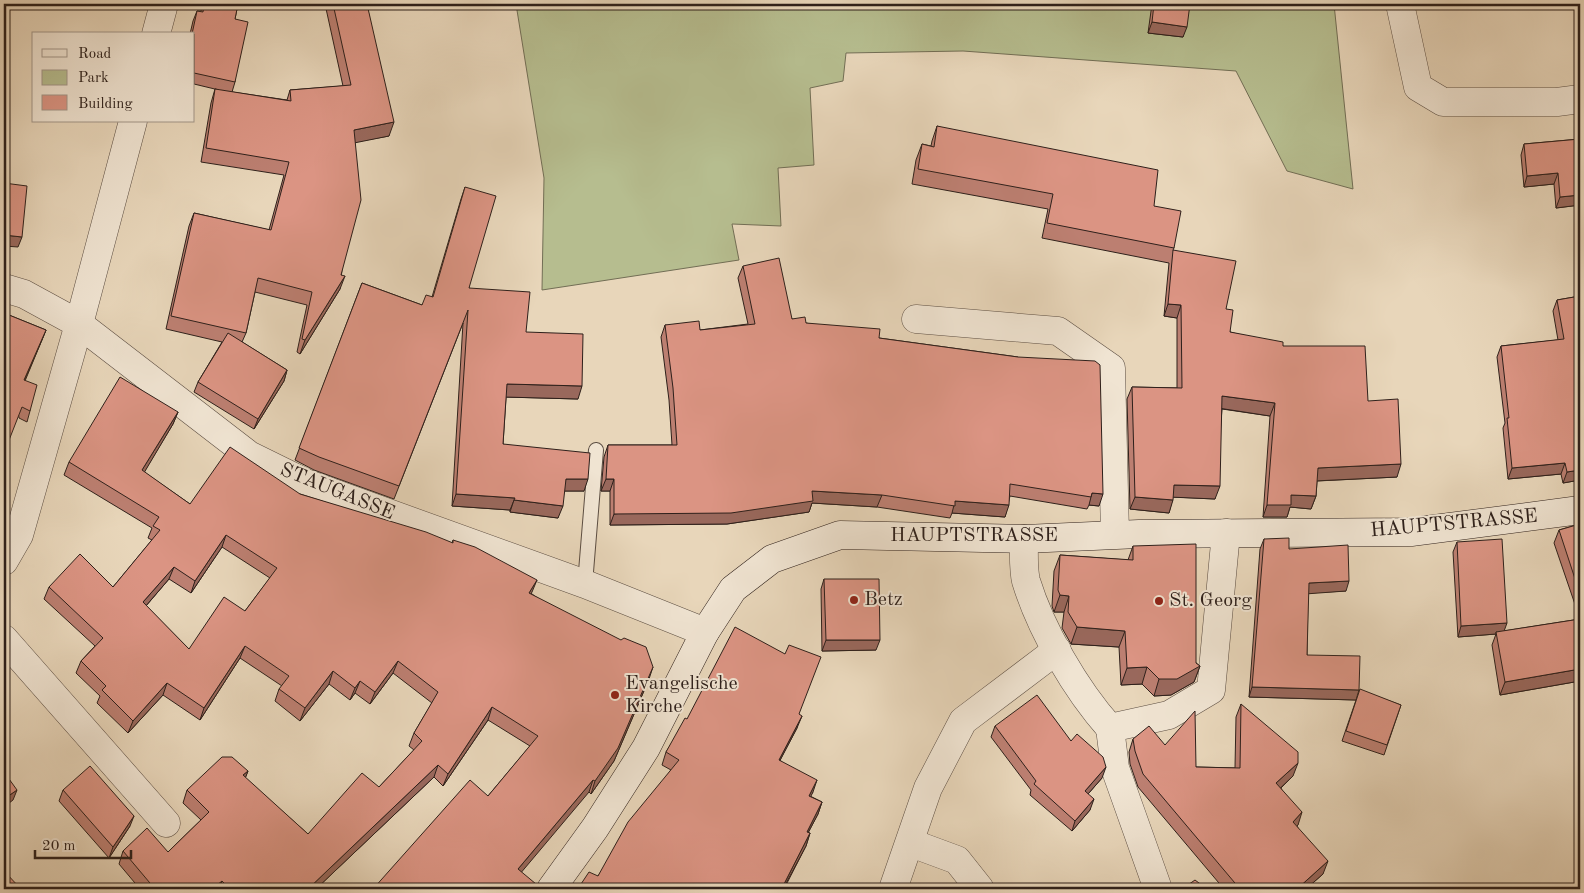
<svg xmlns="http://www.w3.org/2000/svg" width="1584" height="893" font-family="'Old Standard TT',serif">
  <rect width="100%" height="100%" fill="#e8d6ba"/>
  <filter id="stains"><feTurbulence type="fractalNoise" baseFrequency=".004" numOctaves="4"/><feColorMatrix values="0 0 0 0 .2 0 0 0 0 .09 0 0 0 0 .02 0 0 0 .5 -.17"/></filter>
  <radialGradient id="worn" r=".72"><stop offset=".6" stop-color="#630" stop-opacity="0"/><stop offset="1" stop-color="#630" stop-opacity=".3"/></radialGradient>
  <path fill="#b6bd8f" stroke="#726e55" d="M516 4H1334L1353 189 1287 171 1236 71 963 51 846 53 843 81 810 88 814 165 778 168 781 226 732 224 739 260 542 290 544 178Z"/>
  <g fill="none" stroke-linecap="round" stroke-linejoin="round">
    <g stroke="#5c4e43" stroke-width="16">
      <path id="service" d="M585 584 596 450"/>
    </g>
    <g stroke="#5c4e43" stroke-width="29">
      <g id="minor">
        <path d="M1400 4 1418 87 1443 102H1557L1580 99"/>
        <path d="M4 288 24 294 79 324 19 535 4 561"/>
        <path d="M916 319 1058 331 1111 368 1115 534"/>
        <path d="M1024 539C1024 552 1023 569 1026 581 1041 630 1076 690 1110 728L1169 715 1211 690 1226 533"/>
        <path d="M4 639 166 823"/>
        <path d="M1110 728 1115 768 1158 889"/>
        <path d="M911 843 957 860 980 889"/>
        <path d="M893 889 928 788 963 721 1057 650"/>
      </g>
    </g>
    <g stroke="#5c4e43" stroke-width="29">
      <g id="tertiary">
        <path d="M156 34 164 4"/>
        <path d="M133 121 79 324 249 455 308 484 585 584 705 632"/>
      </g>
    </g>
    <g stroke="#2e201b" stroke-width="29">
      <path id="secondary" d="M551 889 595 828 646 748 705 632 733 589 772 559 840 535 1024 539 1139 534 1411 532 1580 510"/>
    </g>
    <use href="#service" stroke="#f0e4d2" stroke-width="14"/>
    <use href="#minor" stroke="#f0e4d2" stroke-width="28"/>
    <use href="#tertiary" stroke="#f0e4d2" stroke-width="28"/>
    <use href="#secondary" stroke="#f0e4d2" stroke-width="28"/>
  </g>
  <g fill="#bc7f71" stroke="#2e201b" fill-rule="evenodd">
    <path d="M203 4H238L235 19V82L232 92 287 100 290 90 343 86 325 4H367L389 136 355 142 340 289 300 354 297 352 307 305 255 292 246 333 242 342 287 370 284 381 254 429 194 392 198 382 222 342 166 329 189 226 194 213 269 230 284 175 201 162 211 103 215 89 219 90 194 84V34H190L193 21 197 11H201Z"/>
    <path d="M1152 4H1190L1183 37 1148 33Z"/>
    <path d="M937 126 1154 206 1174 248 1173 250 1226 309 1230 332 1283 346 1368 401 1397 477 1317 481 1316 496 1311 509 1290 507 1287 517H1263L1270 416 1222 409 1215 499 1173 497 1169 513 1130 509 1127 399 1132 387 1177 388V318L1164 316 1169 263 1042 238 1048 209 912 184 916 160 922 144 931 146 932 141Z"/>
    <path d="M1580 139V205L1556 208 1554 184 1524 187 1521 155 1524 144Z"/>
    <path d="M465 187 469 288 526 332 578 399 506 397 503 444 584 491H564L558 518 510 512V510L452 506 463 323 394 499 314 470 295 460 362 283 422 305 432 297 461 199Z"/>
    <path d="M743 266 792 319 806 323 879 338 1018 357 1099 506 1089 505 1087 509 1010 496 1005 517 952 513 950 518 877 507 812 503 809 512 727 524 610 525V491H601L604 457 608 445H672L669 400 661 337 665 325 700 330 748 324 738 278Z"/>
    <path d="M1580 296V480L1563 483 1561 474 1508 479 1503 428 1505 423 1497 357 1501 346 1558 340 1553 311 1557 300Z"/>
    <path d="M4 313 46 330 25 381 30 411 27 422 19 418Z"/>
    <path d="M178 412 173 424 144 472 190 504 300 494 452 543 453 540 532 594 649 679 614 761 591 794 589 792 373 889 488 796 530 746 488 720 443 786 434 777 316 889H140L119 864 123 851 168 852 201 820 183 803 187 790 248 771 245 778 308 834 379 787 414 750 409 746 414 733 432 703 393 673 370 704 355 693 350 700 329 684 300 721 275 701 279 689 282 686 240 658 200 720 163 695 128 733 97 703 100 696 76 673 81 661 95 646 44 599 49 587H113L152 540 148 538 152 528 64 475 69 462ZM222 547 270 578 245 611 189 649 146 606 169 579 191 593Z"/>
    <path d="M1580 524V681L1500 695 1492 645 1496 634 1458 637 1453 552 1457 542 1504 631 1580 619 1554 543 1559 530Z"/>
    <path d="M1264 539 1289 549 1346 591 1308 593 1307 655 1359 690 1401 705 1384 755 1342 741 1356 700 1249 697 1260 549Z"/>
    <path d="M1133 546 1196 663 1200 666 1194 682 1171 695 1154 696 1142 684 1121 685 1119 647 1071 644 1062 628 1064 612H1054L1052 606 1054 571 1060 555 1128 560Z"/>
    <path d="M824 579 876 650 822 651 821 589Z"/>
    <path d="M1241 704 1293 776 1281 788 1298 825 1297 826 1323 874 1306 889H1224L1138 787 1130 764 1129 752 1133 739 1165 745 1196 767 1235 768 1236 717Z"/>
    <path d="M799 714 797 728 780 760 813 792 810 796 822 802 818 814 808 833H810L806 846 785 887H579L598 876 671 770 662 765 666 752 687 719Z"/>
    <path d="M995 726 1071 741 1102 778 1088 794 1090 810 1072 831 1030 795 1031 790 991 737Z"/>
    <path d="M63 790 130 826 109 858 59 801Z"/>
  </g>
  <g fill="#99685c" stroke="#2e201b">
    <path d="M1152 22 1187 27 1183 37 1148 33Z"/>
    <path d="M394 122 389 136 349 144 354 130Z"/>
    <path d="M1558 173 1554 184 1524 187 1527 176Z"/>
    <path d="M1580 195V205L1556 208 1560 197Z"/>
    <path d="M4 235 22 237 18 247 4 246Z"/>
    <path d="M345 276 340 289 300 354 305 340Z"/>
    <path d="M1168 304 1181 305 1177 318 1164 316Z"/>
    <path d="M46 330 42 340 20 391 24 380Z"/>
    <path d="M287 370 284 381 254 429 258 419Z"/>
    <path d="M507 384 582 386 578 399 503 397Z"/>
    <path d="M1222 396 1275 403 1270 416 1218 408Z"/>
    <path d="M178 412 173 424 138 483 142 470Z"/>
    <path d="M1565 463 1561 474 1508 479 1512 468Z"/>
    <path d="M1401 464 1397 477 1314 481 1318 468Z"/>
    <path d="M1580 470V480L1563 483 1567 472Z"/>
    <path d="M566 479H588L584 491H561Z"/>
    <path d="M606 479H614L610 491H601Z"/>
    <path d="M1174 485 1220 486 1215 499 1169 497Z"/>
    <path d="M812 491 882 495 877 507 812 503 809 512 727 524 610 525 614 514Z"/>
    <path d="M1092 493 1103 494 1099 506 1089 505Z"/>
    <path d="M456 494 515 498 510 510 452 506Z"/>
    <path d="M1291 495 1316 496 1311 509 1290 507 1287 517H1263L1267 505Z"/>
    <path d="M1135 497 1173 500 1169 513 1130 509Z"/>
    <path d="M514 500 563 506 558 518 510 512Z"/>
    <path d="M955 501 1009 505 1005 517 952 513Z"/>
    <path d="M226 535 222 547 191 593 195 581Z"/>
    <path d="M174 567 169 579 138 615 143 602Z"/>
    <path d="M537 580 532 592 525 605 529 593Z"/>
    <path d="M1349 581 1346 591 1305 594 1309 583Z"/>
    <path d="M1060 595 1069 596 1064 612H1054Z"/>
    <path d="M1507 623 1503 634 1496 632V634L1458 637 1461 626Z"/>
    <path d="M1077 627 1125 631 1119 647 1071 644Z"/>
    <path d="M826 640H880L876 650 822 651Z"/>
    <path d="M245 646 240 658 200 720 204 708Z"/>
    <path d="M398 661 393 673 370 704 375 692Z"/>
    <path d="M1200 666 1194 682 1171 695 1154 696 1159 679Z"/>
    <path d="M653 667 649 679 614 761 591 794 595 781Z"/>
    <path d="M1147 667 1142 684 1121 685 1127 668Z"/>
    <path d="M1580 669V681L1500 695 1505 682Z"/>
    <path d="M333 671 329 684 300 721 305 708Z"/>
    <path d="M360 681 355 693 350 700 355 688Z"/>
    <path d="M167 683 163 695 128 733 133 721Z"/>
    <path d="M1252 687 1359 690 1356 700 1249 697Z"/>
    <path d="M492 707 488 720 443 786 448 774Z"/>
    <path d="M802 716 797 728 774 772 779 760Z"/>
    <path d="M1298 763 1293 776 1272 796 1276 783Z"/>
    <path d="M438 765 434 777 316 889H308Z"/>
    <path d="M1106 767 1102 778 1081 802 1085 791Z"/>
    <path d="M248 771 243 784V775Z"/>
    <path d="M593 780 589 792 514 881 518 869Z"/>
    <path d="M817 780 813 792 805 808 809 796Z"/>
    <path d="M17 790 13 800 4 807V799Z"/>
    <path d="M1094 799 1090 810 1072 831 1075 821Z"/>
    <path d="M822 802 818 814 802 844 807 832Z"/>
    <path d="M1302 812 1298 825 1288 835 1293 822Z"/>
    <path d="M134 816 130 826 109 858 113 847Z"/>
    <path d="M810 833 806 846 783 889V886Z"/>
    <path d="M1328 861 1323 874 1306 889H1297Z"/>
    <path d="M222 881 219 889H212Z"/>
  </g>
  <g fill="#db9483" stroke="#2e201b" fill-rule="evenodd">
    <path d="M204 4H238L235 19 248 22 235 82 194 73V34H192L197 11 203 12Z"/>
    <path d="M333 4H367L394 122 354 130 361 200 341 275 345 276 305 340 302 339 312 292 258 278 246 333 171 316 194 213 271 230 289 162 206 148 215 89 291 101 290 90 351 85Z"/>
    <path d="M1154 4H1190L1187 27 1152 22Z"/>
    <path d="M937 126 1158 170 1154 206 1181 211 1174 248 1047 223 1053 194 918 169 922 144 934 147Z"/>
    <path d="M1580 139V195L1560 197 1558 173 1527 176 1524 144Z"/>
    <path d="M4 183 27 186 22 237 4 235Z"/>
    <path d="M465 187 496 196 469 288 530 292 526 332 583 334 582 386 507 384 503 444 590 453 588 479H566L563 506 514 500 515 498 456 494 468 310 399 486 319 457 299 448 362 283 422 305 426 295 433 297Z"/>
    <path d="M1173 250 1236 261 1226 309 1233 310 1230 332 1283 342V346H1365L1368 401 1398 399 1401 464 1318 468 1316 496 1291 495V505H1267L1275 403 1222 396 1220 486 1174 485 1173 500 1135 497 1132 387 1182 388 1181 305 1168 304Z"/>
    <path d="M779 258 792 319 805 317 806 323 880 329 879 338 1018 357 1095 361 1100 365 1103 494 1092 493 1091 497 1010 484 1009 505 955 501V506L882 495 812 491 813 501 731 513 614 514V479H606L608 445H677L673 388 665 325 699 321 700 330 755 324 743 266Z"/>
    <path d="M1580 296V470L1567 472 1565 463 1512 468 1507 418H1509L1501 346 1564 339 1557 300Z"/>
    <path d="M4 313 46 330 24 380 37 385 30 411 22 407 4 453Z"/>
    <path d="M228 333 287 370 258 419 198 382Z"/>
    <path d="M120 377 178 412 142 470 190 504 230 447 300 494 426 532 453 543V540L475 547 537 580 529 593 621 640 624 638 646 647 653 667 618 748 595 781 593 780 518 869 542 889H373L470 780 488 796 538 736 492 707 448 774 438 765 308 889H230L222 881 212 889H155L123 851 147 828 168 852 209 812 187 790 222 757H232L248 771 243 775 308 834 362 773 379 787 422 741 414 733 438 692 398 661 375 692 360 681 355 688 333 671 305 708 279 689 289 676 245 646 204 708 167 683 133 721 102 690 106 686 81 661 103 638 49 587 80 554 113 587 160 530 153 526 159 517 69 462ZM226 535 277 568 245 611 224 597 189 649 143 602 174 567 195 581Z"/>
    <path d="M1580 524V594L1559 530Z"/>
    <path d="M1289 538V549L1348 545 1349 581 1309 583 1307 655 1360 656 1359 690 1252 687 1264 539Z"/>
    <path d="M1502 539 1507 623 1461 626 1457 542Z"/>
    <path d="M1196 544V663L1200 666 1177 679H1159L1147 667 1127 668 1125 631 1077 627 1068 612 1069 596 1060 595 1058 590 1060 555 1133 560V546Z"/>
    <path d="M824 579H879L880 640H826Z"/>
    <path d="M1580 619V669L1505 682 1496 632Z"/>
    <path d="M735 627 785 654 789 645 821 657 799 714 802 716 779 760 817 780 809 796 822 802 807 832 810 833 783 886 788 889H573L576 885 579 887 589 872 598 876 628 822 679 760 666 752 685 718 687 719Z"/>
    <path d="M1360 689 1401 705 1387 745 1346 731Z"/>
    <path d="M1037 695 1071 741 1077 734 1103 757 1106 767 1085 791 1094 799 1075 821 1034 784 1036 781 995 726Z"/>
    <path d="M1241 704 1298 752V763L1276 783 1302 812 1293 822 1328 861 1297 889H1240L1143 774 1135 751 1133 739 1149 726 1165 745 1195 711 1196 767 1240 768Z"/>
    <path d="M90 766 134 816 113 847 63 790Z"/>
    <path d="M4 772 17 790 4 799Z"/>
    <path d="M4 871 21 889H4Z"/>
    <path d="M1195 880 1207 889H1182Z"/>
  </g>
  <g fill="#8f2418" stroke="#f0e4d2" stroke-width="2">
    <circle cx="854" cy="600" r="5"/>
    <circle cx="1159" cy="601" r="5"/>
    <circle cx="615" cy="695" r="5"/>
  </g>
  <g text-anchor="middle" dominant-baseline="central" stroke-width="4" stroke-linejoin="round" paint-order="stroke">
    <g font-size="20" fill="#2e201b" stroke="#f0e4d2">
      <text transform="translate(337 492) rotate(22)">STAUGASSE</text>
      <text transform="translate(1454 524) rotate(-5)">HAUPTSTRASSE</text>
      <text x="974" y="536">HAUPTSTRASSE</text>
    </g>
    <g font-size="20" fill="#2e201b" stroke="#f0e4d2" text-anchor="start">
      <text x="864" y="600">Betz</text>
      <text x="1169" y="601">St. Georg</text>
      <text x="625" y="684">Evangelische<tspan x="625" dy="23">Kirche</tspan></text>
    </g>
  </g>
  <rect width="1584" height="893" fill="none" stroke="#e8d6ba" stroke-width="20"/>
  <rect x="5" y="5" width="1574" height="883" fill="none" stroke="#2e201b" stroke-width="2.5"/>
  <rect x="10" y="10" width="1564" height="873" fill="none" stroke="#2e201b"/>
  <rect x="32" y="32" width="162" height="90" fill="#f0e4d2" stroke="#a29689"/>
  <rect x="42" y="49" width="25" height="8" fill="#f0e4d2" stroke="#a29689"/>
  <text x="78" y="58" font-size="15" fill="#2e201b">Road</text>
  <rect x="42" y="70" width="25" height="15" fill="#b6bd8f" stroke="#a29689"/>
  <text x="78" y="82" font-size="15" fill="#2e201b">Park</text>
  <rect x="42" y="95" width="25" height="15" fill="#db9483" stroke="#a29689"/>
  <text x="78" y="108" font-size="15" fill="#2e201b">Building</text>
  <path d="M35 850v8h96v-8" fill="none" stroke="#2e201b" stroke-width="2.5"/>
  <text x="42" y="850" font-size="15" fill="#2e201b" stroke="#f0e4d2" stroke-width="4" paint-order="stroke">20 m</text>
  <rect width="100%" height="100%" filter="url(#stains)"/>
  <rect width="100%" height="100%" fill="url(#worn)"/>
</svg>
